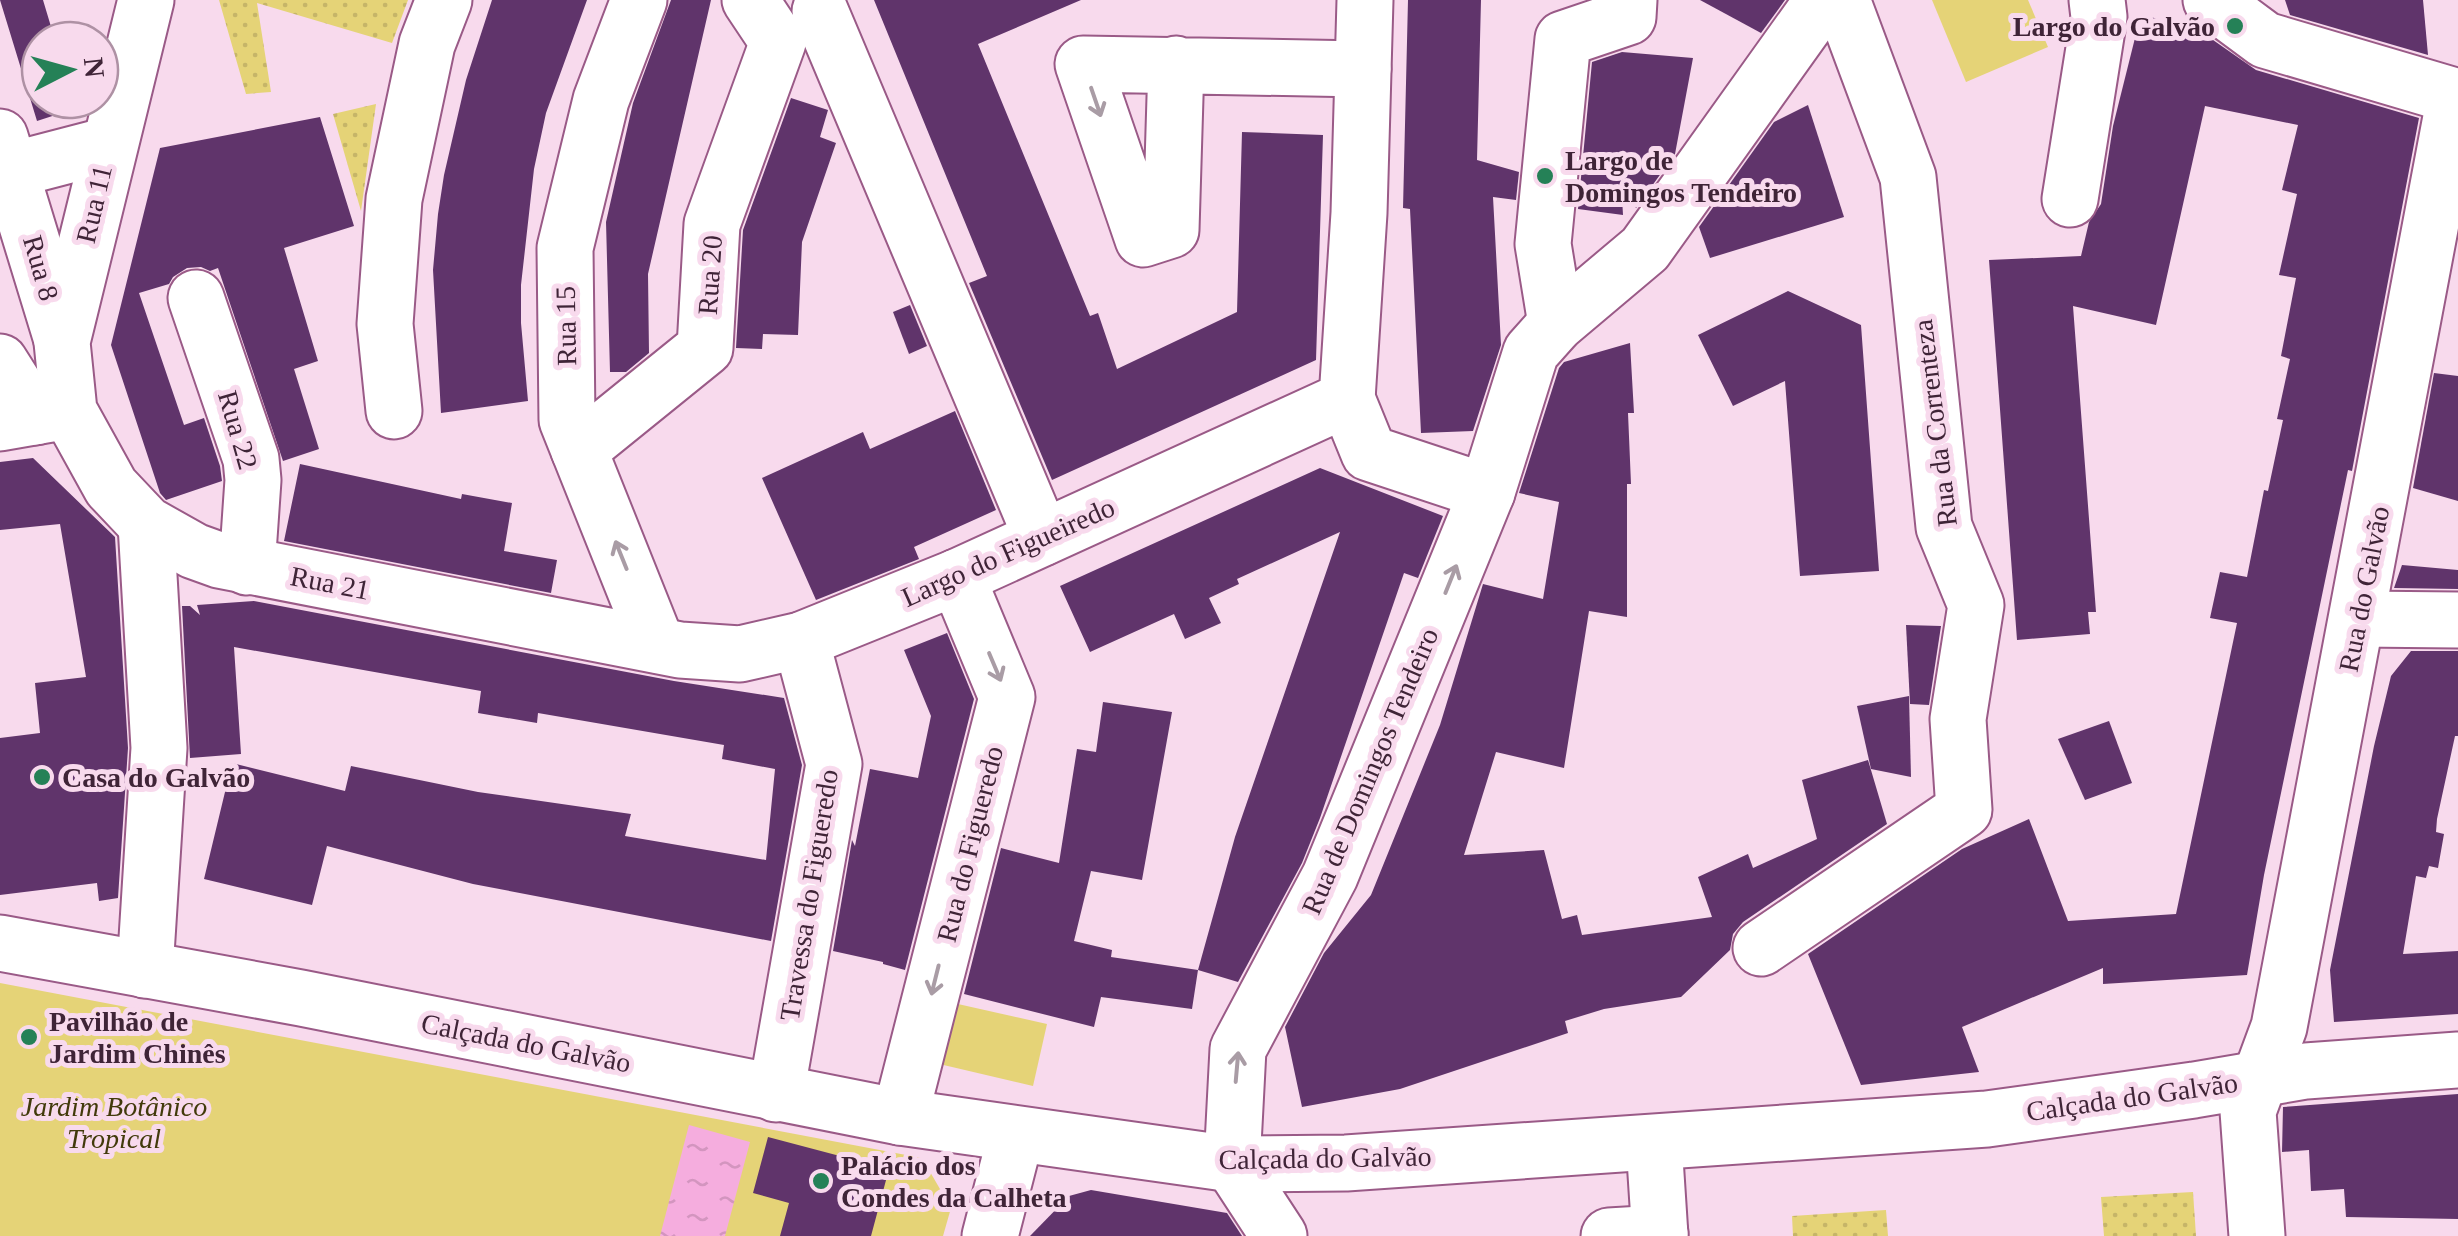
<svg xmlns="http://www.w3.org/2000/svg" width="2458" height="1236" font-family="'Times New Roman',serif">
  <defs>
    <pattern id="grass-dots" width="8" height="8" patternUnits="userSpaceOnUse" patternTransform="scale(2.5)"><rect width="8" height="8" fill="#e5d377"/><path d="M2 2h.1M6 6h.1" fill="none" stroke="#c6b568" stroke-width="1.8" stroke-linecap="round"/></pattern>
    <pattern id="water-ripples" width="26" height="14" patternUnits="userSpaceOnUse" patternTransform="scale(2.5)"><rect width="26" height="14" fill="#f5adde"/><path d="M2 4q2-2 4 0t4 0M15 11q2-2 4 0t4 0" fill="none" stroke="#d395bf"/></pattern>
  </defs>
  <rect width="100%" height="100%" fill="#f8daed"/>
  <g fill="url(#grass-dots)">
    <path d="M219 0H408L392 43 257 3 271 92 246 94Z"/>
    <path d="M376 104 361 211 333 114Z"/>
    <path d="M2193 1192 2196 1236H2104L2101 1197Z"/>
    <path d="M1886 1210 1888 1236H1793L1792 1216Z"/>
  </g>
  <g fill="#e5d377">
    <path d="M1932 0H2028L2048 47 1966 82Z"/>
    <path d="M0 983 922 1158 951 1208 943 1236H0Z"/>
    <path d="M949 1002 1047 1024 1033 1086 935 1063Z"/>
  </g>
  <path fill="url(#water-ripples)" d="M689 1125 750 1142 725 1236H660Z"/>
  <g fill="#60346b">
    <path d="M0 0H43L55 40H40V100H75L77 108 37 121Z"/>
    <path d="M492 0H587L546 113 534 169 521 285V323L528 401 441 413 433 270 438 214 444 175 466 80Z"/>
    <path d="M671 0H711L648 274 649 353 626 372H610L606 222 633 103Z"/>
    <path d="M874 0H1081L978 44 1090 316 1098 313 1117 369 1237 312 1242 132 1323 135 1316 360 1052 480 969 283 987 276Z"/>
    <path d="M1408 0H1481L1477 160 1519 172 1516 200 1493 197 1501 345 1473 431 1421 433 1410 209 1403 208Z"/>
    <path d="M1700 0H1785L1761 33Z"/>
    <path d="M2285 0H2423L2428 55 2290 15Z"/>
    <path d="M2141 14 2203 33 2256 70 2419 118 2352 471 2348 470 2264 875 2247 975 2103 984V968L1962 1027 1979 1072 1861 1085 1808 954 1962 849 2029 819 2068 921 2176 914 2237 623 2210 618 2220 572 2247 577 2264 490 2268 491 2283 420 2277 419 2290 359 2281 356 2296 278 2279 275 2297 194 2282 190 2298 125 2205 106 2156 325 2073 306 2096 612H2088L2090 634 2017 640 1989 260 2081 256 2089 222 2101 204 2113 126Z"/>
    <path d="M1622 52 1693 58 1675 154 1636 208 1621 179 1623 215 1578 209 1592 62Z"/>
    <path d="M791 98 828 110 820 137 836 143 802 242 798 335 763 334 762 349 736 348 743 230Z"/>
    <path d="M1808 105 1844 217 1710 258 1699 227 1774 122Z"/>
    <path d="M320 117 354 226 284 248 318 361 294 369 319 449 283 461 218 268 210 271 201 267 187 268 173 277 169 284 139 293 184 425 204 418 220 466 222 481 166 500 160 493 111 345 160 148Z"/>
    <path d="M1788 291 1861 325 1879 571 1800 576 1785 381 1733 406 1698 335Z"/>
    <path d="M910 305 927 346 909 354 893 312Z"/>
    <path d="M1630 343 1634 413H1628L1631 484H1627V617L1589 611 1564 768 1496 752 1464 855 1544 850 1562 919 1577 915 1582 935 1712 917 1698 877 1748 854 1753 868 1817 839 1802 780 1868 760 1887 824 1743 922 1733 934 1730 950 1681 997 1604 1009 1565 1021 1568 1033 1400 1089 1302 1107 1285 1027 1324 953 1371 895 1440 725 1483 584 1543 599 1559 502 1519 493 1559 368 1564 362Z"/>
    <path d="M2434 373 2458 376V501L2413 488Z"/>
    <path d="M955 411 996 510 914 547 919 559 816 600 762 478 863 432 870 449Z"/>
    <path d="M33 458 115 537 128 748 118 898 99 901 97 883 0 895V738L40 733 35 683 86 677 60 524 0 530V462Z"/>
    <path d="M300 464 461 499 462 494 512 503 504 551 557 560 551 593 284 541Z"/>
    <path d="M1320 468 1443 516 1418 578 1404 573 1320 818 1302 863 1238 982 1198 970 1235 837 1340 532 1237 579 1239 584 1209 598 1221 623 1185 639 1174 614 1090 652 1060 586Z"/>
    <path d="M2402 565 2458 570V589L2394 588Z"/>
    <path d="M254 601 674 681 784 698 802 765 771 941 473 884 327 846 312 905 204 879 232 763 345 791 351 766 478 792 631 814 625 836 766 860 775 769 722 759 724 745 538 713 537 723 478 713 481 691 234 647 241 754 190 758 182 606H190L200 615 197 605Z"/>
    <path d="M1906 625 1941 626 1929 705 1910 704Z"/>
    <path d="M947 633 974 699 905 970 883 964V962L833 951 852 840 855 846 870 769 918 778 931 716 904 650Z"/>
    <path d="M2411 651H2458V736H2455L2437 819 2436 832 2444 834 2438 868 2429 866 2426 878 2416 876 2403 954 2458 951V1014L2334 1022 2330 970 2374 746 2391 676Z"/>
    <path d="M1909 696 1911 777 1871 769 1857 706Z"/>
    <path d="M1103 702 1172 712 1142 880 1091 871 1074 941 1112 950 1111 957 1198 970 1192 1009 1101 997 1094 1027 964 994 1001 848 1059 863 1077 749 1096 752Z"/>
    <path d="M2109 721 2132 783 2085 800 2058 739Z"/>
    <path d="M2458 1094V1219L2346 1217 2344 1189 2311 1191 2309 1150 2282 1152 2283 1107Z"/>
    <path d="M768 1137 889 1169 871 1236H780L789 1203 753 1193Z"/>
    <path d="M1091 1190 1227 1213 1242 1236H1030L1069 1196Z"/>
  </g>
  <g fill="none" stroke-linecap="round" stroke-linejoin="round">
    <g stroke="#9a5a87" stroke-width="59">
      <g id="minor">
        <path d="M146 0 62 342 69 411 111 487 146 524 194 551 219 560 680 650 740 654 801 640 957 577 1347 399 1359 213 1365 0"/>
        <path d="M639 0 601 100 565 248 567 420 657 645"/>
        <path d="M2211 0 2265 40 2455 96 2279 1027 2248 1111 2257 1236"/>
        <path d="M820 11 1042 538"/>
        <path d="M1176 64 1171 230 1143 239 1083 64 1363 69"/>
        <path d="M0 137 62 340"/>
        <path d="M12 170 108 145"/>
        <path d="M2070 199 2099 17 2097 0"/>
        <path d="M196 298 251 459 253 480 247 567"/>
        <path d="M1556 324 1543 244 1563 39 1628 17 1629 0"/>
        <path d="M0 362 35 417"/>
        <path d="M1347 399 1369 453 1487 492"/>
        <path d="M394 411 385 324 394 199 427 44 444 0"/>
        <path d="M0 423 69 411"/>
        <path d="M579 450 705 348 712 224 778 42 750 0"/>
        <path d="M2358 619 2458 620"/>
        <path d="M0 943 301 998 900 1117 1232 1164 1346 1163 1987 1119 2194 1090 2306 1071 2458 1060"/>
        <path d="M1761 948 1964 810 1958 719 1976 605 1944 527 1908 177 1842 0"/>
        <path d="M145 970 159 748 146 524"/>
        <path d="M776 1094 834 764 801 640"/>
        <path d="M900 1117 1007 697 957 577"/>
        <path d="M1654 1143 1660 1236"/>
        <path d="M1232 1164 1238 1049 1330 876 1487 492 1531 352 1556 324 1645 249 1823 0"/>
        <path d="M1232 1164 1279 1236"/>
        <path d="M990 1236 1016 1135"/>
        <path d="M1609 1236 1660 1233"/>
      </g>
    </g>
    <use href="#minor" stroke="#fff" stroke-width="55"/>
  </g>
  <defs><path id="oneway-shaft" d="M-6 0H5M1.5-3L5.5 0L1.5 3" fill="none" stroke-width="1.6" stroke-linecap="round" stroke-linejoin="round" transform="scale(2.5)"/></defs>
  <g stroke="#a99ca5">
    <use href="#oneway-shaft" transform="translate(1096 102) rotate(71)"/>
    <use href="#oneway-shaft" transform="translate(621 555) rotate(-112)"/>
    <use href="#oneway-shaft" transform="translate(1451 579) rotate(-68)"/>
    <use href="#oneway-shaft" transform="translate(995 667) rotate(67)"/>
    <use href="#oneway-shaft" transform="translate(935 980) rotate(104)"/>
    <use href="#oneway-shaft" transform="translate(1237 1067) rotate(-85)"/>
  </g>
  <g fill="#258157" stroke="#f8daed" stroke-width="4">
    <circle cx="2235" cy="26" r="10"/>
    <circle cx="1545" cy="176" r="10"/>
    <circle cx="42" cy="777" r="10"/>
    <circle cx="29" cy="1037" r="10"/>
    <circle cx="821" cy="1181" r="10"/>
  </g>
  <g text-anchor="middle" dominant-baseline="central" stroke-width="10" stroke-linejoin="round" paint-order="stroke">
    <g font-size="28" font-weight="bold" fill="#3f2437" stroke="#f8daed" text-anchor="start">
      <text x="2215" y="26" text-anchor="end">Largo do Galvão</text>
      <text x="1565" y="160">Largo de<tspan x="1565" dy="32">Domingos Tendeiro</tspan></text>
      <text x="62" y="777">Casa do Galvão</text>
      <text x="49" y="1021">Pavilhão de<tspan x="49" dy="32">Jardim Chinês</tspan></text>
      <text x="841" y="1165">Palácio dos<tspan x="841" dy="32">Condes da Calheta</tspan></text>
    </g>
    <g font-size="28" fill="#3f2437" stroke="#f8daed">
      <text transform="translate(94 204) rotate(-77)">Rua 11</text>
      <text transform="translate(41 268) rotate(74)">Rua 8</text>
      <text transform="translate(710 275) rotate(-86)">Rua 20</text>
      <text transform="translate(566 326) rotate(-91)">Rua 15</text>
      <text transform="translate(1935 423) rotate(-97)">Rua da Correnteza</text>
      <text transform="translate(238 430) rotate(74)">Rua 22</text>
      <text transform="translate(1008 552) rotate(-24)">Largo do Figueiredo</text>
      <text transform="translate(330 583) rotate(11)">Rua 21</text>
      <text transform="translate(2364 589) rotate(-79)">Rua do Galvão</text>
      <text transform="translate(1370 771) rotate(-67)">Rua de Domingos Tendeiro</text>
      <text transform="translate(970 844) rotate(-76)">Rua do Figueredo</text>
      <text transform="translate(809 895) rotate(-81)">Travessa do Figueredo</text>
      <text transform="translate(526 1043) rotate(11)">Calçada do Galvão</text>
      <text transform="translate(2132 1097) rotate(-8)">Calçada do Galvão</text>
      <text transform="translate(1325 1158) rotate(-1)">Calçada do Galvão</text>
    </g>
    <g font-size="28" font-style="italic" fill="#423a0b" stroke="#f8daed">
      <text x="114" y="1106">Jardim Botânico<tspan x="114" dy="32">Tropical</tspan></text>
    </g>
  </g>
  <g transform="translate(70 70) rotate(84)"><circle r="48" fill="#f8daed" stroke="#ae91a4" stroke-width="2.5"/>
  <path d="M0-8L18 38L0 25L-18 38Z" fill="#258157"/>
  <text y="-15" font-size="28" font-weight="bold" text-anchor="middle" fill="#3f2437">N</text>
  </g>
</svg>
